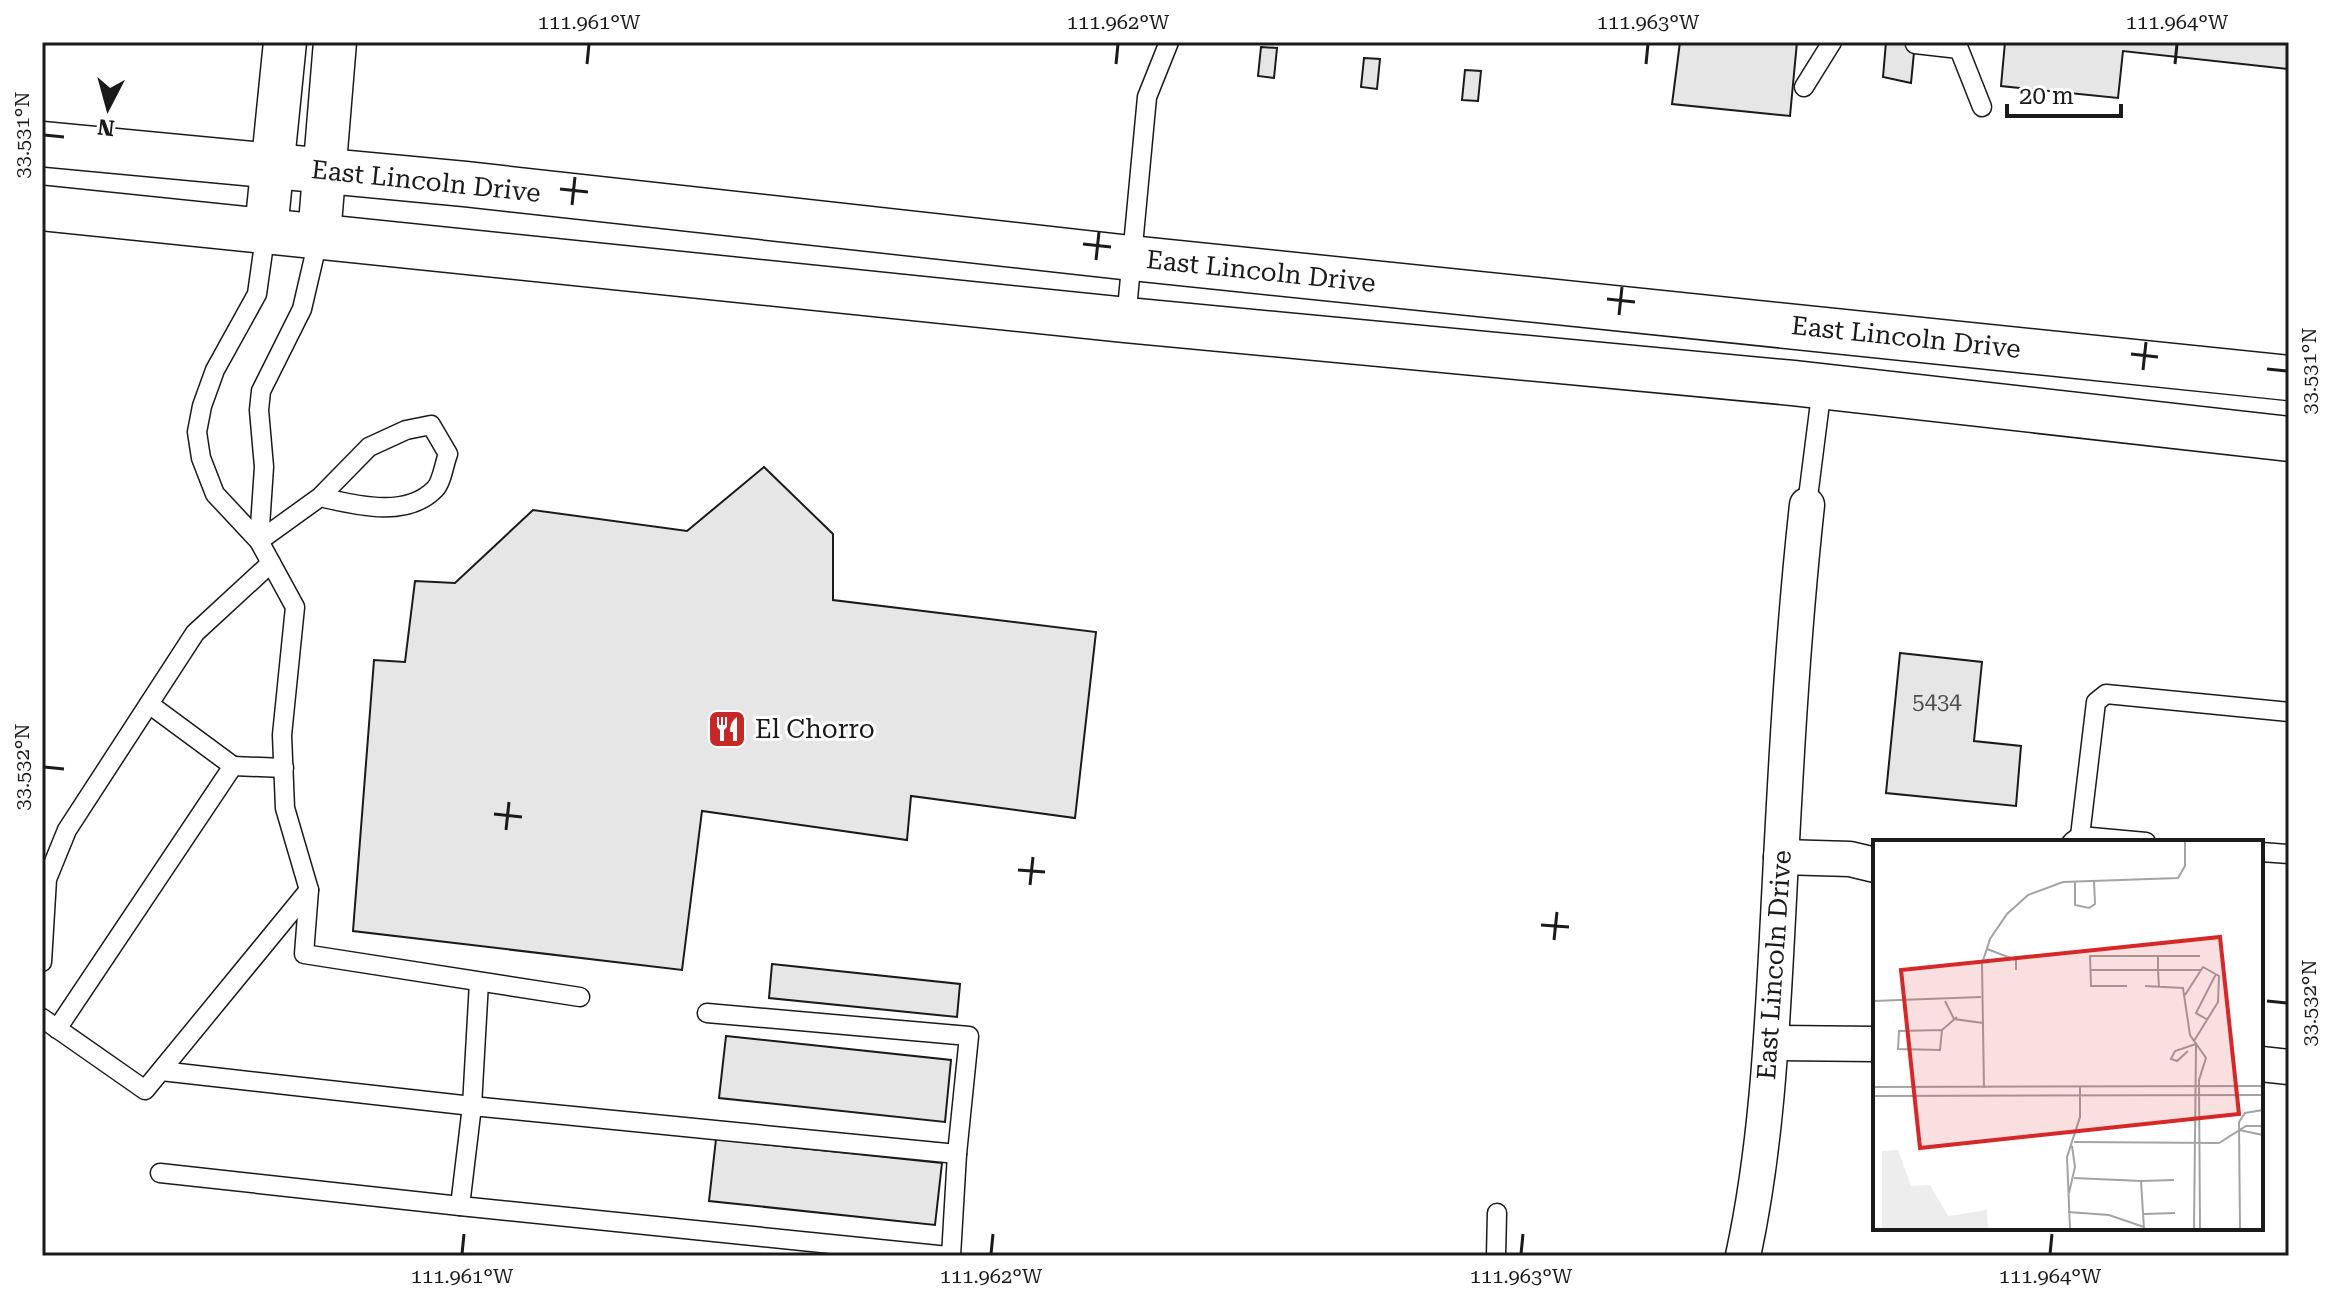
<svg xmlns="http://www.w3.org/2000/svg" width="2331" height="1298" font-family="'Roboto Serif',serif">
  <rect width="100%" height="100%" fill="#fff"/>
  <g fill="#e6e6e6" stroke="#1a1a1a" stroke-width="2">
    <path d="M1680 42H1797L1790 116 1672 104Z"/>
    <path d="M1886 42H1915L1911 83 1883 77Z"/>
    <path d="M2005 42H2289V69L2123 51 2118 98 2001 86Z"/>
    <path d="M1261 47 1277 48 1274 78 1258 76Z"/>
    <path d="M1364 58 1380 59 1377 89 1361 87Z"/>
    <path d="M1465 70 1481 71 1478 101 1462 100Z"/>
    <path d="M764 467 833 534V600L1096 632 1075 818 911 796 907 840 702 811 682 970 353 931 374 660 405 662 415 581 455 583 533 510 687 531Z"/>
    <path d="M1900 653 1982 662 1974 741 2021 746 2016 806 1886 793Z"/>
    <path d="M772 964 960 984 957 1017 769 998Z"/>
    <path d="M726 1036 951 1060 945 1122 719 1098Z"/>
    <path d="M716 1139 942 1163 935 1225 709 1201Z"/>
  </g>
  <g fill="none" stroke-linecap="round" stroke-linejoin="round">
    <g stroke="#1a1a1a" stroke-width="21">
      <g id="service">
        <path d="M1915 44 1959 49 1982 107"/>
        <path d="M1804 87 1832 42"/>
        <path d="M266 230 257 294 215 370 202 406 197 432 201 458 215 494 259 541 295 607 282 735 285 808 309 890 304 954 580 997"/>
        <path d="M1126 320 1147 97 1169 42"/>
        <path d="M1807 505 1822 387"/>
        <path d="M259 541 320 497C355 505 406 519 435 489 442 482 444 464 448 454L431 425 406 430 369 447 320 497"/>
        <path d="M259 541 264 467 259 410 261 391 302 309 319 236"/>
        <path d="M233 766 284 768"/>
        <path d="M2080 836 2096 702 2106 694 2289 712"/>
        <path d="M2072 842 2080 836 2146 842"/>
        <path d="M2261 852 2289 854"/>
        <path d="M42 962 47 879 67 830 195 633 271 563"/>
        <path d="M707 1013 969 1036 957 1154 951 1256"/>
        <path d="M42 1018 145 1090 309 890"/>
        <path d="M57 1029 233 766 149 704"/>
        <path d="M161 1071 472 1106 479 982"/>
        <path d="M160 1173 460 1206 472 1106 957 1154"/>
        <path d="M460 1206 948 1256"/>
        <path d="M1496 1256 1497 1213"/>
      </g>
    </g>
    <g stroke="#1a1a1a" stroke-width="37">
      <g id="minor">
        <path d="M1781 857 1850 859 1875 865"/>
        <path d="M1771 1043 1875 1044"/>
        <path d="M2261 1064 2289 1067"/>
        <path d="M1743 1256C1767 1145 1772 1031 1778 918 1785 780 1792 642 1807 505"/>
      </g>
    </g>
    <g stroke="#1a1a1a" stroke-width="45">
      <g id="tertiary">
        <path d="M266 230 285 42"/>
        <path d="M319 236 335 42"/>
      </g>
    </g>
    <g stroke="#1a1a1a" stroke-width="47">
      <g id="secondary">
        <path d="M42 144 465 184 1131 258 2289 378"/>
        <path d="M42 208 1126 320 1793 383 2289 439"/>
      </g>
    </g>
    <use href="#service" stroke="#fff" stroke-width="18"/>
    <use href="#minor" stroke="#fff" stroke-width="34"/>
    <use href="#tertiary" stroke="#fff" stroke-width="42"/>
    <use href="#secondary" stroke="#fff" stroke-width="44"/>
  </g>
  <path fill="none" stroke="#1a1a1a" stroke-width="3" d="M587 64 589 44M1116 64 1118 44M1646 64 1648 44M2175 64 2177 44M44 135 64 137M560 189 588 192M572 205 575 177M1083 244 1111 247M1096 260 1099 232M1607 299 1635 302M1619 315 1622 287M2131 354 2158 357M2267 369 2287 371M2143 370 2146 342M44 767 64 769M494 814 522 817M506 830 509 802M1018 870 1045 872M1030 885 1033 857M1541 925 1569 927M1554 940 1557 912M2267 1001 2287 1003M462 1254 464 1234M991 1254 993 1234M1521 1254 1523 1234M2050 1254 2052 1234"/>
  <defs>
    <g id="restaurant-square" transform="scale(2)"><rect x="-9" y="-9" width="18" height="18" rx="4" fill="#c62828" stroke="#fff"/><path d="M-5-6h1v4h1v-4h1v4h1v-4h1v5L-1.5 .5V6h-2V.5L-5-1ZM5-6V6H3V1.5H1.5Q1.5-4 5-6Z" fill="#fff"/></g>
  </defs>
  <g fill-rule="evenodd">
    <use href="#restaurant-square" x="727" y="729"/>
  </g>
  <g text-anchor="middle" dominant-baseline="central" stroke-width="6" stroke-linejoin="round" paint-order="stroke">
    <g font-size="22" fill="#4d4d4d">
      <text x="1937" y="701">5434</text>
    </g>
    <g font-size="26" fill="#1a1a1a" stroke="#fff">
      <text transform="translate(426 181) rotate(6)">East Lincoln Drive</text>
      <text transform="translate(1261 271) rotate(6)">East Lincoln Drive</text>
      <text transform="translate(1906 337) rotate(6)">East Lincoln Drive</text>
      <text transform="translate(1774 965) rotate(-86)">East Lincoln Drive</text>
    </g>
    <g font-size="26" fill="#1a1a1a" stroke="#fff" text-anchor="start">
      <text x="755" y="729">El Chorro</text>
    </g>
  </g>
  <g transform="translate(1873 840)">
    <rect width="390" height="390" fill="#fff"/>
    <path d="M25 310 38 346 57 345 75 376 114 370 115 389H9V311Z" fill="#ededed"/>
    <path fill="none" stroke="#a3a3a3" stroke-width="2" d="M202 41V65L216 68 222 64 221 41M114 109 143 120V130M218 130H285V116H327M254 146H218L217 116H285M272 146 310 148 317 195 333 218 326 240 327 389M286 147 285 130H328M312 155 330 127 346 136 345 162 321 201M0 161 108 157M72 161 81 179 110 183M335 180 323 173 343 134M69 190 26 191 25 209 67 210 69 190 84 177M315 211 304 221 298 219 302 211 323 204M0 247 390 246M111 248 109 124 117 99 134 74 155 55 190 42 305 38 312 26V1M0 256 390 255M366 290 390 295M201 302 346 303 373 286H390M201 338 268 341 271 389M268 341 301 340M196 353 202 327 199 306M195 372 236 375 271 387M271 374 302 373M197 389 194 317 207 277V247M321 389 323 204M367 389 366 282 372 273 390 270"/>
    <path fill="#d62828" fill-opacity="0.15" stroke="#d62828" stroke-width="4" d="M347 97 366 274 47 308 28 130Z"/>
    <rect width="390" height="390" fill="none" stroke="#1a1a1a" stroke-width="4"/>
  </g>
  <rect width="2331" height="1298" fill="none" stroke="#ffffff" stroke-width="88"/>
  <g transform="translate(108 108) rotate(186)" stroke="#ffffff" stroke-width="6" paint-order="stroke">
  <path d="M0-6L14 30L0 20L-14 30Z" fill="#1a1a1a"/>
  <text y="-12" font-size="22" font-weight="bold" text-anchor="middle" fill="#1a1a1a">N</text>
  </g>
  <path d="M2007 104v12h114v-12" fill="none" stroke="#1a1a1a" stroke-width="4"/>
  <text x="2019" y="104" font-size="24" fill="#1a1a1a" stroke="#ffffff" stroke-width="6" paint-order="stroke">20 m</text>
  <rect x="44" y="44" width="2243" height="1210" fill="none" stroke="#1a1a1a" stroke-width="3"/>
  <g font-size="20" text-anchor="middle" fill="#1a1a1a">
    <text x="589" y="29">111.961°W</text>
    <text x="1118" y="29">111.962°W</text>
    <text x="1648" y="29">111.963°W</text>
    <text x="2177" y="29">111.964°W</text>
    <text transform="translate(22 135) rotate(-90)" y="7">33.531°N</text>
    <text transform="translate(2309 371) rotate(-90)" y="7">33.531°N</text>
    <text transform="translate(22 767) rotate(-90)" y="7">33.532°N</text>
    <text transform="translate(2309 1003) rotate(-90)" y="7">33.532°N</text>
    <text x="462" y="1283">111.961°W</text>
    <text x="991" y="1283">111.962°W</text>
    <text x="1521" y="1283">111.963°W</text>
    <text x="2050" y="1283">111.964°W</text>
  </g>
</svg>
